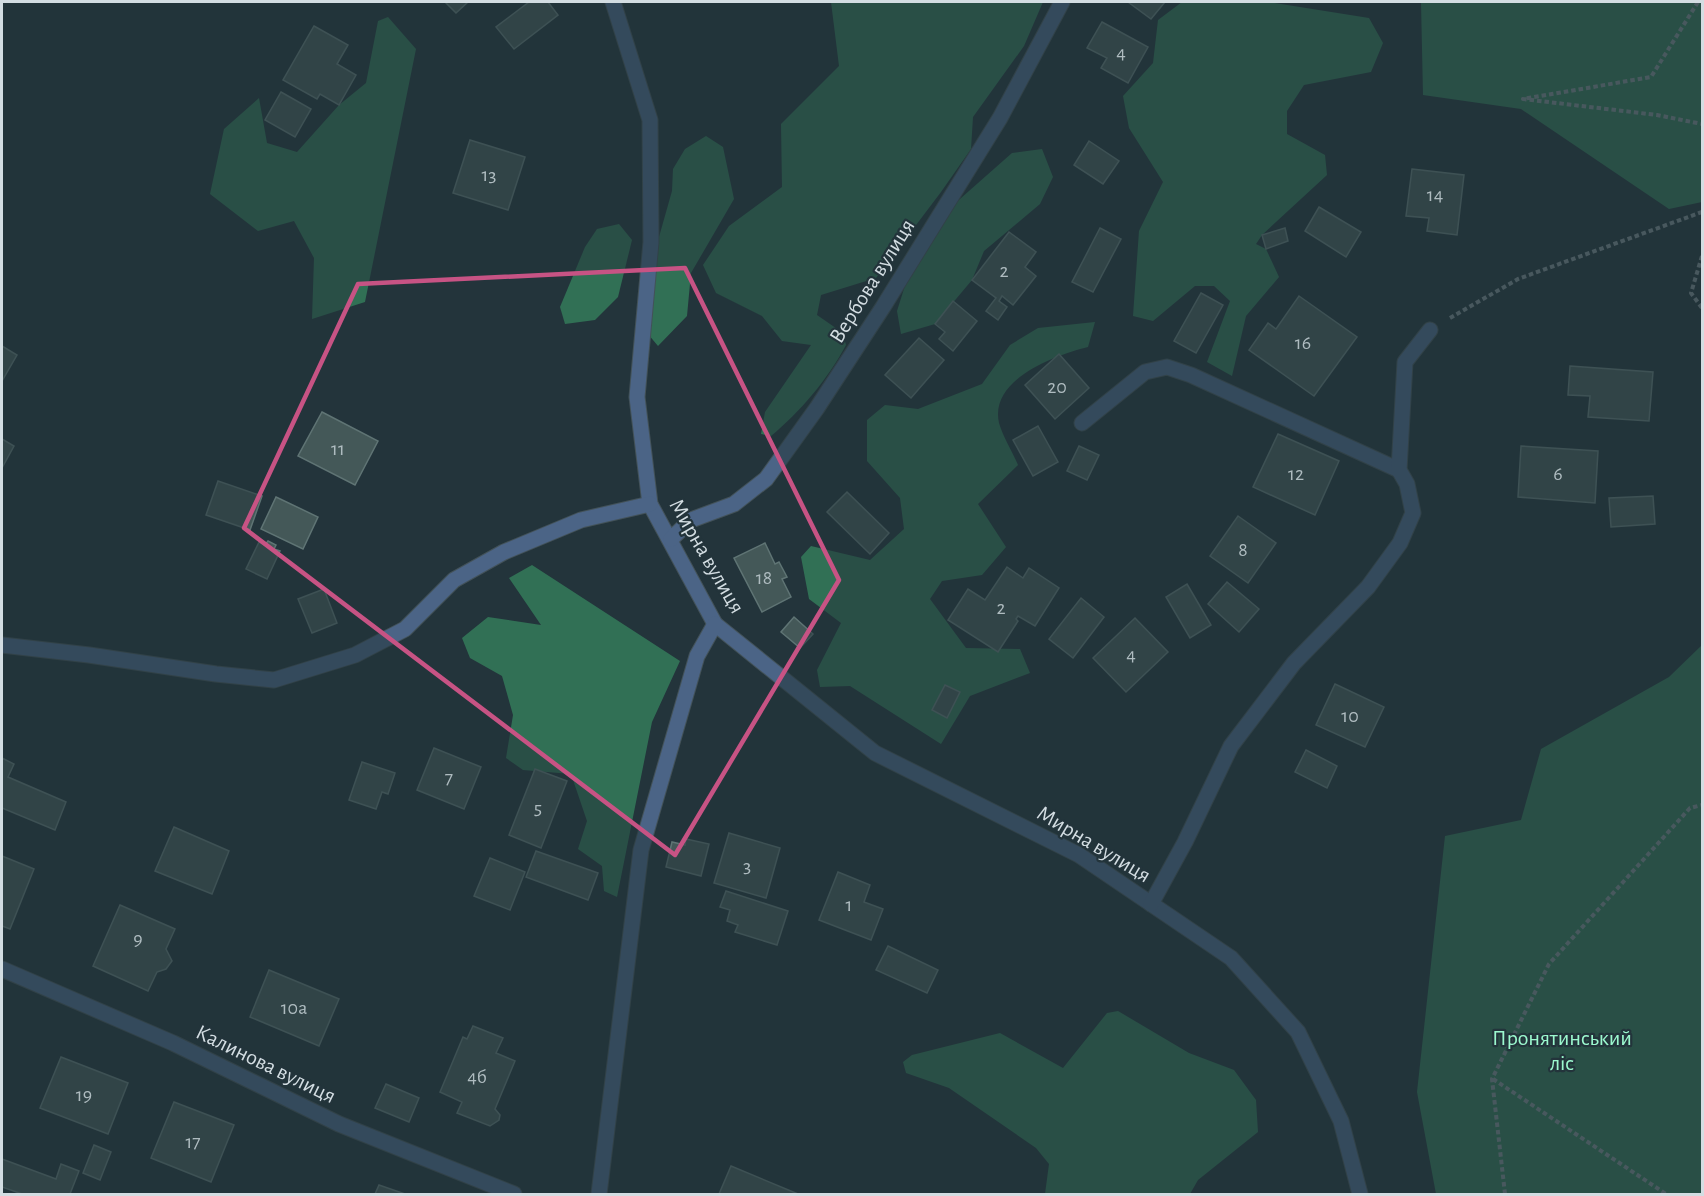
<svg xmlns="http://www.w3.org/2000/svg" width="1704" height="1196" font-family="'Alegreya Sans',sans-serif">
  <rect width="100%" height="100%" fill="#23343b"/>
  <g fill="#317055">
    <path d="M831 2H1043L1024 46 973 117 971 149 941 192 876 278 821 295 817 315 843 333 846 345C828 379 800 412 771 436L761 434 765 412 811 345 782 341 762 316 716 293 703 265 729 226 782 187 781 124 839 66Z"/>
    <path d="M1182 2H1269L1369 18 1383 43 1371 72 1304 85 1287 111V134L1325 155 1327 175 1262 235 1256 244 1266 249 1279 277 1246 316 1232 376 1207 362 1230 301 1214 286H1195L1153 321 1133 316 1139 231 1163 182 1129 128 1123 96 1153 63 1158 20Z"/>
    <path d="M1421 2H1702V202L1669 209 1521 109 1423 95Z"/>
    <path d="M388 17 416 49 365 302 312 319 314 258 294 221 258 231 210 194 224 129 259 98 267 143 297 152 339 105 366 83 378 21Z"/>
    <path d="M706 136 723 147 734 199 691 273 687 316 658 346 643 328 646 283 672 191 673 169 685 149Z"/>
    <path d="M1042 149 1053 177 1040 204 984 251 972 280 935 324 901 334 897 311 909 273 952 206 1012 153Z"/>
    <path d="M619 224 632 240 618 297 595 320 565 324 560 307 585 247 597 229Z"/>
    <path d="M1095 322 1088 347C1056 355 989 379 999 423 1003 437 1012 451 1018 465L978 504 1006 547 982 575 942 581 930 599 966 648 1020 649 1030 673 970 696 941 744 850 686 820 687 817 670 841 623 809 599 801 557 811 546 870 560 904 529 900 498 867 461V420L885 405 918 409 982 384 1010 345 1038 328Z"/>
    <path d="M532 565 680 661 652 722 617 897 604 891 602 866 578 849 587 821 571 774 523 770 506 758 513 715 502 676 470 658 462 638 488 617 541 625 509 578Z"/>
    <path d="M1702 645V1194H1436L1417 1092 1445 836 1521 820 1541 749 1669 677Z"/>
    <path d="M1118 1011 1189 1053 1234 1070 1256 1100 1258 1132 1198 1180 1190 1194H1045L1049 1164 1036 1148 949 1088 906 1073 903 1062 912 1055 1000 1033 1063 1068 1107 1013Z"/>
  </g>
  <g fill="#445858" stroke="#5f7474" stroke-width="1.5">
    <path d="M445 2H468L456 13Z"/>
    <path d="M529 2H548L558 15 514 49 496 27Z"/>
    <path d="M1128 2H1165L1151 19Z"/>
    <path d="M1102 22 1148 47 1128 83 1101 68 1107 58 1087 48Z"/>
    <path d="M314 26 348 45 337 64 356 75 339 105 320 94 317 99 283 80Z"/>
    <path d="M281 92 311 109 295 137 265 120Z"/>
    <path d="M470 140 525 157 508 210 453 193Z"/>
    <path d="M1089 141 1119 161 1103 184 1074 165Z"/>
    <path d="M1412 169 1464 175 1457 235 1427 231 1429 218 1406 216Z"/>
    <path d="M1319 207 1361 232 1346 257 1305 231Z"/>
    <path d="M1100 228 1121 239 1093 292 1072 282Z"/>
    <path d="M1285 228 1288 241 1266 249 1262 235Z"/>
    <path d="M1009 232 1036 252 1025 267 1036 276 1013 305 1002 296 999 301 1007 307 998 320 986 311 996 298 972 280Z"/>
    <path d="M1201 293 1223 305 1196 353 1174 341Z"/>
    <path d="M1299 296 1357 337 1314 396 1249 350 1268 323 1276 329Z"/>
    <path d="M953 301 977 321 953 351 939 339 945 332 935 324Z"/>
    <path d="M919 338 944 360 911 398 885 375Z"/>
    <path d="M2 346 17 355 2 381Z"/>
    <path d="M1059 354 1089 388 1055 419 1025 385Z"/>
    <path d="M1570 366 1653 372 1649 421 1588 417 1590 396 1568 395Z"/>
    <path d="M322 412 378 441 355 485 298 456Z"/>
    <path d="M1038 426 1058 462 1033 476 1013 440Z"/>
    <path d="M1278 434 1339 461 1315 515 1253 487Z"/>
    <path d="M2 439 14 446 2 468Z"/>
    <path d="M1079 446 1099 455 1087 480 1067 471Z"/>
    <path d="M1521 446 1598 451 1595 503 1518 497Z"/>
    <path d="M218 481 262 496 250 530 206 515Z"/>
    <path d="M847 492 889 533 870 554 827 512Z"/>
    <path d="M1653 496 1655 524 1611 527 1609 498Z"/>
    <path d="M276 497 318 517 303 549 261 529Z"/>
    <path d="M1238 516 1276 543 1248 583 1210 556Z"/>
    <path d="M268 541 276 545 274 549 280 551 267 579 246 569 259 542 265 545Z"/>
    <path d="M765 543 775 564 779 562 787 577 782 579 791 597 762 612 734 558Z"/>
    <path d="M1007 567 1023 578 1029 568 1059 588 1035 626 1018 616 1016 619 1018 621 998 652 948 620 968 589 985 600Z"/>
    <path d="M1227 582 1259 609 1239 632 1208 604Z"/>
    <path d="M1187 584 1211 625 1190 638 1166 597Z"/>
    <path d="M324 589 337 623 312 633 298 599Z"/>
    <path d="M1081 598 1104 617 1073 658 1049 639Z"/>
    <path d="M794 617 813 634 800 648 781 632Z"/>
    <path d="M1135 618 1168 652 1126 692 1093 658Z"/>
    <path d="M1335 684 1384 707 1365 747 1316 725Z"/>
    <path d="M945 685 960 692 947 718 932 710Z"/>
    <path d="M434 748 481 767 464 809 417 790Z"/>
    <path d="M1306 750 1337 766 1327 788 1295 772Z"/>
    <path d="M2 758 14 764 8 777 66 802 55 830 2 808Z"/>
    <path d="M362 762 395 773 388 794 382 792 376 809 349 800Z"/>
    <path d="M535 769 567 781 541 848 509 835Z"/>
    <path d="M174 827 229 851 212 894 155 871Z"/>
    <path d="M729 833 780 848 766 898 714 883Z"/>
    <path d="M686 839 709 844 701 876 666 867 672 842 685 845Z"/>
    <path d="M536 851 598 873 588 900 526 877Z"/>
    <path d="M2 856 34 869 10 929 2 926Z"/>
    <path d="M490 858 525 872 510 910 474 896Z"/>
    <path d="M838 872 870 885 864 902 883 909 871 940 819 920Z"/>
    <path d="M726 891 788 911 777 945 735 932 738 925 727 921 730 910 720 907Z"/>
    <path d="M120 905 175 929 166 949 172 961 166 969 157 972 148 991 93 966Z"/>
    <path d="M888 946 938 970 927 993 876 970Z"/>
    <path d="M269 970 339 999 319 1046 250 1017Z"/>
    <path d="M473 1026 503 1038 496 1053 515 1061 495 1109 500 1115 499 1120 490 1126 457 1113 462 1102 440 1092 463 1037 467 1039Z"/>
    <path d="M61 1057 128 1083 108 1134 40 1108Z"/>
    <path d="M386 1084 419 1098 409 1122 375 1108Z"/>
    <path d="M174 1102 234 1125 211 1182 151 1158Z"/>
    <path d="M94 1145 111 1152 100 1180 83 1173Z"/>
    <path d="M2 1159 56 1179 61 1164 79 1171 70 1194H22L2 1187Z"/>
    <path d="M731 1166 798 1194H719Z"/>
    <path d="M379 1185 405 1194H375Z"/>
  </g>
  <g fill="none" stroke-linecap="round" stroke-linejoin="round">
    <g stroke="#435259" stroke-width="17">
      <g id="minor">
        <path d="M613 2 650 120 651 242 637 397 650 504 715 624 875 753 1079 855 1231 958 1298 1032 1341 1121 1360 1194"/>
        <path d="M1082 423 1145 372 1167 367 1191 375 1399 470"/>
        <path d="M671 539 691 520 734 504 766 479 817 408 883 307 1000 118 1062 2"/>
        <path d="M2 645 89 655 216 674 274 680 355 655 405 629 454 580 504 552 581 520 650 504"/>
        <path d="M1151 904 1185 842 1231 746 1294 663 1368 587 1400 543 1413 513 1407 484 1399 470 1405 362 1430 330"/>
        <path d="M2 969 173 1043 339 1124 514 1194"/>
        <path d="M599 1194 641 850 697 656 715 624"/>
      </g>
    </g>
    <g stroke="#77848a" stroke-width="4" stroke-dasharray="4.5 3" stroke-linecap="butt">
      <path d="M1698 2 1651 77 1523 99 1657 115 1702 124"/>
      <path d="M1702 256 1691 293 1702 308"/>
      <path d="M1450 318 1518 279 1702 212"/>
      <path d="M1493 1079 1666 1194"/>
      <path d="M1505 1194 1492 1079 1549 964 1690 808 1702 805"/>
    </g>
    <use href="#minor" stroke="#4b6486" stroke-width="15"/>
  </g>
  <path d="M0 0H1704V1196H0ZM685 268 839 580 675 855 244 528 358 284Z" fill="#23343b" fill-opacity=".55" fill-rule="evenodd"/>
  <path fill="none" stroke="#c75384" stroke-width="4.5" stroke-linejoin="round" d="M685 268 839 580 675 855 244 528 358 284Z"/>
  <g text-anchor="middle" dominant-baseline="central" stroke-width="4.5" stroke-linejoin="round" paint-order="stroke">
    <g font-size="20" fill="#afbcc0">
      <text x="1121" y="53">4</text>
      <text x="489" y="175">13</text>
      <text x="1435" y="195">14</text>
      <text x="1004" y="271">2</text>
      <text x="1303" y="343">16</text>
      <text x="1057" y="387">20</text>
      <text x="338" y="449">11</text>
      <text x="1296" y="474">12</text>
      <text x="1558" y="474">6</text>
      <text x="1243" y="550">8</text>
      <text x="764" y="578">18</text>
      <text x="1001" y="608">2</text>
      <text x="1131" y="655">4</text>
      <text x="1350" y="716">10</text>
      <text x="449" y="778">7</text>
      <text x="538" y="808">5</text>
      <text x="747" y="866">3</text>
      <text x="849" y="905">1</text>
      <text x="138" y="939">9</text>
      <text x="294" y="1008">10а</text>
      <text x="477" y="1077">4б</text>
      <text x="84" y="1095">19</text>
      <text x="193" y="1142">17</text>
    </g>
    <g font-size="22" fill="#d3dde2" stroke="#23343b">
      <text transform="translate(872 281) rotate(-58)">Вербова вулиця</text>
      <text transform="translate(707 556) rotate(60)">Мирна вулиця</text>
      <text transform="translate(1094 844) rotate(31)">Мирна вулиця</text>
      <text transform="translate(266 1064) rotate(26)">Калинова вулиця</text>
    </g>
    <g font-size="22" fill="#9bf8ce" stroke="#23343b">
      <text x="1562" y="1038">Пронятинський<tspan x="1562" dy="25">ліс</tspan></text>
    </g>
  </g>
  <rect width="1704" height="1196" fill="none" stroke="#d3dde2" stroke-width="6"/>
</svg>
